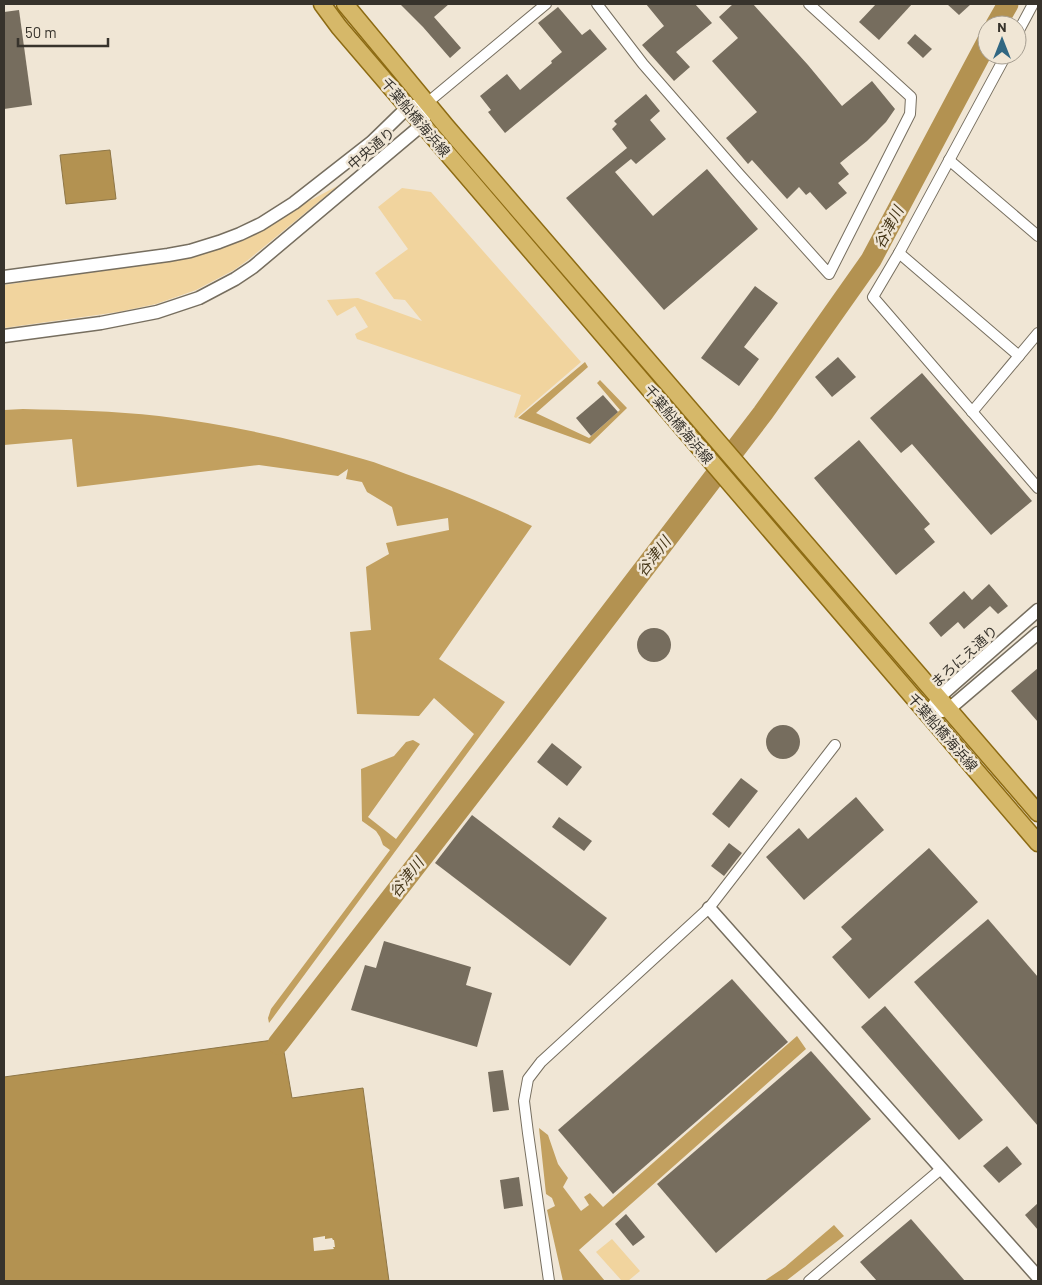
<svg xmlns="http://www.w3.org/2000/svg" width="1042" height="1285" font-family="Barlow,'Noto Sans JP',sans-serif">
  <rect width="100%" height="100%" fill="#f0e6d5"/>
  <g fill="#f1d49e">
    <path d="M339 185 248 260 234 270 196 290 156 304 118 312 4 328V285L192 258 242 241 264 230 300 206Z"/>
    <path d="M402 188 431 192 581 362 516 418 514 417 521 395 357 339 355 334 368 327 355 306 337 316 327 300 358 298 422 321 405 300 394 299 375 273 408 249 378 207Z"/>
    <path d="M612 1239 640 1271 628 1281H622L596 1252Z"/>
  </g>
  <g fill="#c2a05f">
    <path d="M585 362 588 367 536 413 589 438 620 410 597 383 600 380 627 408 590 444 518 418Z"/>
    <path d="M23 409C69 410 114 411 159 416 228 424 297 440 363 459 378 463 392 469 406 474 449 489 491 506 532 526L439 659 505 702 269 1023 268 1018 271 1009 390 850 383 845 380 837 376 831 362 821 361 769 394 756 406 742 413 740 420 744 368 817 396 839 474 734 434 698 419 716 357 714 350 632 371 630 366 567 389 554 386 543 449 530 448 518 397 526 392 507 367 492 362 482 346 479 348 469 338 476 259 465 77 487 72 439 4 445V410Z"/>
    <path d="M797 1036 806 1049 579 1250 605 1281H563L547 1210 555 1206 552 1198 546 1194 539 1128 548 1135 558 1164 568 1178 563 1187 581 1211 589 1205 584 1197 590 1193 603 1207Z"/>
    <path d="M834 1225 844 1236 786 1281H764L785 1267Z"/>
  </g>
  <g fill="#b39251" stroke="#8e7646">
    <path d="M110 150 116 199 66 204 60 155Z"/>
    <path d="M273 1040 284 1052 292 1098 363 1088 389 1281H4V1077Z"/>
  </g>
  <path fill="#f0e6d5" d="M325 1236V1239L332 1238 333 1240H334L335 1247H333L334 1249 314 1251 313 1238Z"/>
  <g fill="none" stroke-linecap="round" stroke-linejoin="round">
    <g stroke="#b39251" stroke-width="21">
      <path d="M996 25 1008 4"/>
      <path d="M278 1044 517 735 763 413 871 260 987 42"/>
    </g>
  </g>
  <g fill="#766d5e">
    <path d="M400 4H449L434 17 461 48 450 58 423 27Z"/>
    <path d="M646 4H695L712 23 676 52 690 67 674 81 642 45 664 26Z"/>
    <path d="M733 4H753L808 65 842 106 872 81 895 109 886 122 867 141 840 163 849 174 838 183 847 193 826 210 810 192 806 195 799 187 787 199 752 160 748 164 726 138 757 112 712 61 738 38 719 17Z"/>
    <path d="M876 4H912L879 40 859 22Z"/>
    <path d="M947 4H971L959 15Z"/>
    <path d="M558 7 582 35 590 29 607 49 505 133 488 112 491 110 480 96 507 74 520 90 552 63 551 61 562 52 538 23Z"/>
    <path d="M19 10 32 105 4 109V12Z"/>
    <path d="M915 34 932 49 923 58 907 43Z"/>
    <path d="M646 94 660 111 650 120 666 139 636 164 631 159 615 172 653 216 707 169 758 229 664 310 566 198 627 148 612 129 617 124 614 121Z"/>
    <path d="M755 286 778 303 744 347 759 359 739 386 701 358Z"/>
    <path d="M838 357 856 377 832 397 815 377Z"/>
    <path d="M922 373 1032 501 991 535 912 444 901 453 870 418Z"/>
    <path d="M603 395 618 412 591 436 576 418Z"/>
    <path d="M859 440 930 524 924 529 935 542 896 575 814 478Z"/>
    <path d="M989 584 1008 606 998 614 990 606 964 629 958 622 941 637 929 623 964 591 972 600Z"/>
    <circle cx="654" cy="645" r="17"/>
    <path d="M1038 668V722L1011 691Z"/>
    <circle cx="783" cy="742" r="17"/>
    <path d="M552 743 582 767 567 786 537 762Z"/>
    <path d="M741 778 758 791 729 828 712 814Z"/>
    <path d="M856 797 884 830 804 900 766 857 799 828 808 839Z"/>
    <path d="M472 815 607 918 570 966 435 863Z"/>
    <path d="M559 817 592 841 584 851 552 827Z"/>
    <path d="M729 843 742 853 724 876 711 866Z"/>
    <path d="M929 848 978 902 869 999 832 957 852 939 841 927Z"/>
    <path d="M988 919 1038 977V1126L914 982Z"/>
    <path d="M384 941 471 967 466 985 492 993 477 1047 351 1010 365 965 376 968Z"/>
    <path d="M732 979 788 1042 613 1194 558 1130Z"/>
    <path d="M885 1006 983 1120 959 1140 861 1027Z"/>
    <path d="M811 1051 871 1119 716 1253 657 1184Z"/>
    <path d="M503 1070 509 1110 493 1112 488 1072Z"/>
    <path d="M1007 1146 1022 1164 999 1183 983 1166Z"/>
    <path d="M519 1177 523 1206 504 1209 500 1180Z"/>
    <path d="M1038 1203V1230L1025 1215Z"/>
    <path d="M626 1214 645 1237 633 1246 615 1224Z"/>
    <path d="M911 1219 965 1281H877L860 1262Z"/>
  </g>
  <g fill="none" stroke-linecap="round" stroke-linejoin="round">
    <g stroke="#766e5f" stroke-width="12">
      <g id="minor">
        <path d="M597 4 643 64 739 174 829 274 910 114 911 97 809 4"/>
        <path d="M1017 34 1033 4"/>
        <path d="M1006 55 899 253 873 297 1038 488"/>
        <path d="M427 103 546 4"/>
        <path d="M949 160 1038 236"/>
        <path d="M899 253 1019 356"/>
        <path d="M972 412 1038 333"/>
        <path d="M549 1281 528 1133 524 1101 528 1079 541 1062 709 908 835 745"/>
        <path d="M809 1281 941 1169"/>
      </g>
    </g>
    <g stroke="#766e5f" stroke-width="15">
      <g id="tertiary">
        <path d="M4 277 168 255 190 251 219 242 240 234 261 224 294 203 372 142 408 107 427 103 423 124 253 267 235 279 199 298 157 312 101 323 4 336"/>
        <path d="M942 711 949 709 1038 633"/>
        <path d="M928 715 939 697 1038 610"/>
        <path d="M709 908 1038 1277"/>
      </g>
    </g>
    <g stroke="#8d6b13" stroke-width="19">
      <g id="primary">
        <path d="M322 4 339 27 1038 843"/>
        <path d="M345 4 446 126 1038 813"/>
      </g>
    </g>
    <use href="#minor" stroke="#fff" stroke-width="10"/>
    <use href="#tertiary" stroke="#fff" stroke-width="12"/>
    <use href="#primary" stroke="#d6b869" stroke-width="16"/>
  </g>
  <g text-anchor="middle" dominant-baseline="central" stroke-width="5" stroke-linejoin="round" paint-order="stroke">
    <g font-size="14" fill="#37332c" stroke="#f0e6d5">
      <text transform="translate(416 117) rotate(50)">千葉船橋海浜線</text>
      <text transform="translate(371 148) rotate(-40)">中央通り</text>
      <text transform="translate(679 424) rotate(50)">千葉船橋海浜線</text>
      <text transform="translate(964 656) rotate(-42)">まろにえ通り</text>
      <text transform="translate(943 732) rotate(49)">千葉船橋海浜線</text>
    </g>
    <g font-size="15" font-style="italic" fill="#463719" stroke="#f0e6d5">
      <text transform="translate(888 227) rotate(-62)">谷津川</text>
      <text transform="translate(653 556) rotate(-52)">谷津川</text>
      <text transform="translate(406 877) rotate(-52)">谷津川</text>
    </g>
  </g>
  <rect width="1042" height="1285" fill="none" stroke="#37332c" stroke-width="10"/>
  <g transform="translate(1002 40)"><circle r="24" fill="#f0e6d5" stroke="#a69e91"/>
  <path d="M0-4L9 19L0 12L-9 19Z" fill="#316782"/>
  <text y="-8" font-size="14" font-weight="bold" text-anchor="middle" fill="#37332c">N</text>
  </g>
  <path d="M18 38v8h90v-8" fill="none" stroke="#37332c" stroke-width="2.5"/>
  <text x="25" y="38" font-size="15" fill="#37332c" stroke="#f0e6d5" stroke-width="4" paint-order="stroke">50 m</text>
</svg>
